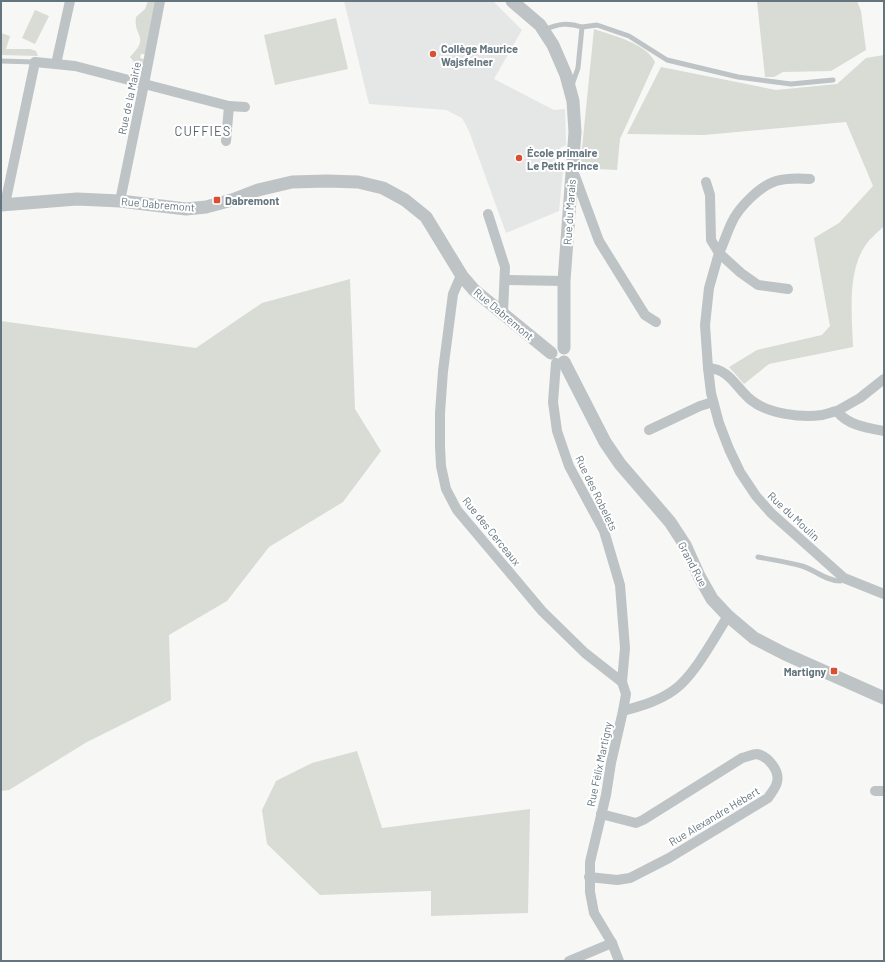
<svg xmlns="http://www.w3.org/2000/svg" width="885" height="962" font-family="Barlow,sans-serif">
  <rect width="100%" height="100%" fill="#f7f7f5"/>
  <path fill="#e5e7e6" d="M344 1H493L522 30 494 79 554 110 565 109 566 145 560 148 559 167 563 171 559 211 506 233 469 131 462 118 446 110 369 104Z"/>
  <g fill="#d8dcd4">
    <path d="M148 1H156L145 54H141L140 58 144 59 141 71 130 57C151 36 133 37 136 17L145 9Z"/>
    <path d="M757 1H857L861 11 866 50 831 71 783 72 774 77H765Z"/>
    <path d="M35 10 49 16 35 44 22 38Z"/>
    <path d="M336 18 348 69 275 85 264 35Z"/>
    <path d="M594 29C612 35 647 44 655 62L620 139 617 170 580 168Z"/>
    <path d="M1 33 10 36 6 49H30L36 51 38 56 1 55Z"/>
    <path d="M884 55V226C878 232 869 239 865 246 847 273 852 315 853 347L769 364 744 384 729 367 757 350 822 335 830 326 814 238 839 223 873 186 846 122 704 135 627 134 661 67 776 90 837 84 866 58Z"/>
    <path d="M350 279 355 409 381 451 343 502 269 547 227 601 169 635 171 700 87 742 9 790 1 791V321L196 348 262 303Z"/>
    <path d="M357 751 382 828 530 809 528 913 431 916V891L320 895 267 844 262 810 276 781 312 763Z"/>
  </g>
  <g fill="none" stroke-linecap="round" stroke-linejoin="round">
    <g stroke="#bec3c6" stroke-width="5">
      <path d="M582 27 597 25 629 36 667 60 738 77 791 84 833 80"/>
      <path d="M544 30C558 24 567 22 582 27L578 68 572 85"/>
      <path d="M1 61 35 62"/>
      <path d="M758 557C773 560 788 562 802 566 815 570 826 581 840 581L844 578"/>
    </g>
    <g stroke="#bec3c6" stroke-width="10">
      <path d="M56 64 70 1"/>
      <path d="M226 141 229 106"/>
      <path d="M572 173 575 176 599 241 645 315 656 322"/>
      <path d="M706 182 710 195 711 240 719 253 709 288 705 325 708 368 711 393 719 423 729 449 740 472 756 496 771 513 844 578 884 594"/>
      <path d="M120 201 144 84 160 1"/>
      <path d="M5 204 35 62 75 66 229 106 245 107"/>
      <path d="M488 214 505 267 503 313"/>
      <path d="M462 276 459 280 453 294 443 371 440 413V446L441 466 446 489 457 510 542 611 585 653 622 682 626 694 623 711 611 763 606 795 590 862V892L594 913 612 943 619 961"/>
      <path d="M505 280 564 281"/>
      <path d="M788 289 758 285 741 273 719 253C724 243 727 232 732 222 739 207 760 186 776 181 787 178 799 178 810 179"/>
      <path d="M556 363 553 402 557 431 569 466 604 531 620 585 625 648 622 682"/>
      <path d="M708 368C730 369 736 388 751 400 768 414 802 418 822 415 827 414 832 412 837 411 847 425 867 428 884 431"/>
      <path d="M837 411 860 398 884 379"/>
      <path d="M649 430 700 406 713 402"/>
      <path d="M623 711C641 706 659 701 674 690 694 676 714 638 728 616"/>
      <path d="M875 791H884"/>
      <path d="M589 877 617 880 630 878 669 858 768 798C771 793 776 788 777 782 780 771 768 756 757 754 753 754 747 757 742 758L643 820 636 823 601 814"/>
      <path d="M569 961 612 943"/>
    </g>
    <g stroke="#bec3c6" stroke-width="13">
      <path d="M512 1 540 25 553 45 566 75 573 101 575 132 564 281V348"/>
      <path d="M1 205 77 199 120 201 186 209 206 207 232 200 258 190 292 182 327 181 358 182 383 188 405 200 426 217 462 276 474 290 551 353"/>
      <path d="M564 362 605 442 620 464 670 522 685 545 699 576 712 599 728 616 754 638 785 654 884 698"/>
    </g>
  </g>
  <g fill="#da4e32" stroke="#fff" stroke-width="1.5">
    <circle cx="433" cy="54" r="4"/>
    <circle cx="519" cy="158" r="4"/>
    <rect x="213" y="196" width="8" height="8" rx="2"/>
    <rect x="830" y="667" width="8" height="8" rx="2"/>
  </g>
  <g text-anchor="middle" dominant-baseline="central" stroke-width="4" stroke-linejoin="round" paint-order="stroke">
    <g font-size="11" font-weight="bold" fill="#64757e" stroke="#fff" text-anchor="start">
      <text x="441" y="48">Collège Maurice<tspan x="441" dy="13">Wajsfelner</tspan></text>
      <text x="527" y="152">École primaire<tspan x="527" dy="13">Le Petit Prince</tspan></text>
      <text x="225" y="200">Dabremont</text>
      <text x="826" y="671" text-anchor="end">Martigny</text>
    </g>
    <g font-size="11" fill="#64757e" stroke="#fff">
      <text transform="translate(129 98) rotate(-78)">Rue de la Mairie</text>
      <text transform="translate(158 204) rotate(5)">Rue Dabremont</text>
      <text transform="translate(569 212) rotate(-86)">Rue du Marais</text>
      <text transform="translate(504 314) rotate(40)">Rue Dabremont</text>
      <text transform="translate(597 493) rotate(64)">Rue des Robelets</text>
      <text transform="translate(794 516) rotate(43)">Rue du Moulin</text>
      <text transform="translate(492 531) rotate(51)">Rue des Cerceaux</text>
      <text transform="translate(693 564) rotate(62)">Grand Rue</text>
      <text transform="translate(599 764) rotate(-78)">Rue Félix Martigny</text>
      <text transform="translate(714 816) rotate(-31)">Rue Alexandre Hébert</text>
    </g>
    <g font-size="13" letter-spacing="1" fill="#56626a" stroke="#fff">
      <text x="203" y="131">CUFFIES</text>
    </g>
  </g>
  <rect width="885" height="962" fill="none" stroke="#64757e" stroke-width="4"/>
</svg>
